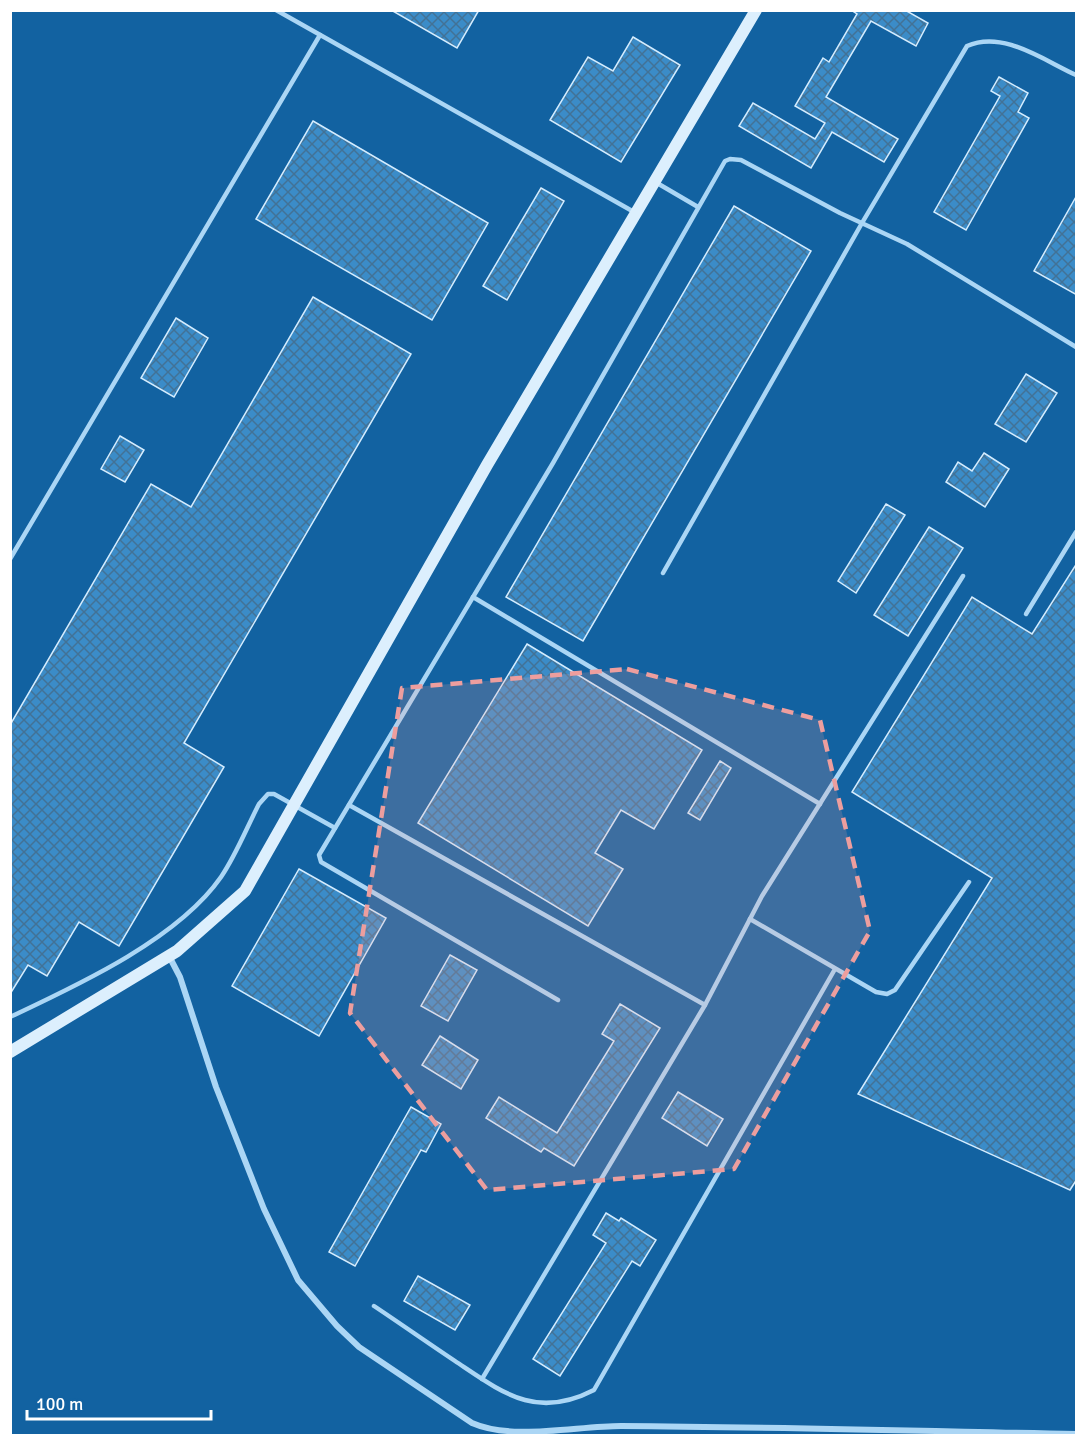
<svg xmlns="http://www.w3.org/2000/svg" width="1087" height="1446" font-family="Signika,sans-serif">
  <defs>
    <pattern id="building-cross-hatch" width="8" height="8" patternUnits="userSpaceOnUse" patternTransform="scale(1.5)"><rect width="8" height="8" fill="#3b8cc8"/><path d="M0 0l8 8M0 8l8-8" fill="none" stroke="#427296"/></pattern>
  </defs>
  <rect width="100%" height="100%" fill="#1262a1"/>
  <g fill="url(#building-cross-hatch)" stroke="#d4ecfe" stroke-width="1.5">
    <path d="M391 10H479L457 48Z"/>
    <path d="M851 10H905L928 23 916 46 871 21 826 97 898 139 884 162 832 132 811 168 739 126 753 103 815 139 825 123 795 106 823 58 829 62 857 14Z"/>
    <path d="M633 37 680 65 621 162 550 120 588 57 613 71Z"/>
    <path d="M999 77 1028 93 1018 112 1029 118 966 230 934 212 1000 96 991 91Z"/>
    <path d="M313 121 488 223 432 320 256 219Z"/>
    <path d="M541 188 564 201 507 300 483 286Z"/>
    <path d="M1077 195V295L1034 271Z"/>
    <path d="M734 206 811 251 583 641 506 597Z"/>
    <path d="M313 297 411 354 184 743 224 767 119 946 79 922 47 976 28 965 10 994V725L151 484 191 507Z"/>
    <path d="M176 318 208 338 174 397 141 378Z"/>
    <path d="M1026 374 1057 393 1026 442 995 424Z"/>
    <path d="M120 436 144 450 125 482 101 469Z"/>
    <path d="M984 453 1009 469 985 507 946 482 958 462 972 471Z"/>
    <path d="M886 504 905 515 856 593 838 581Z"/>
    <path d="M929 527 963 548 908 636 874 615Z"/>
    <path d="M1077 563V1179L1070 1190 858 1094 992 878 852 792 972 597 1032 634Z"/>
    <path d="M527 644 702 750 654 829 621 810 595 853 623 869 588 926 418 823Z"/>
    <path d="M720 761 731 768 700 820 688 813Z"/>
    <path d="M299 869 386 918 319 1036 232 986Z"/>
    <path d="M450 955 477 970 448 1021 421 1006Z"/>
    <path d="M620 1004 660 1028 574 1166 544 1148 541 1152 486 1118 499 1097 557 1133 614 1041 602 1034Z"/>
    <path d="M440 1036 478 1060 461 1089 422 1065Z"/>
    <path d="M678 1092 723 1119 707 1146 662 1118Z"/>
    <path d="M411 1107 441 1124 426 1152 421 1150 355 1266 329 1252Z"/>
    <path d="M606 1213 619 1221 621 1218 656 1240 640 1266 632 1261 560 1376 533 1359 606 1243 593 1235Z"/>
    <path d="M418 1276 470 1305 455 1330 404 1301Z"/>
  </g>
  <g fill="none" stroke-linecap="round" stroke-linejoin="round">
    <g stroke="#abd6f5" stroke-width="4.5">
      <path d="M276 10 634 212"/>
      <path d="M657 183 698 207"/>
      <path d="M10 559 320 35"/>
      <path d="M663 573 862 223 967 46C1003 30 1043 60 1076 75"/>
      <path d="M473 597 820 804"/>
      <path d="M1026 614 1076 532"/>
      <path d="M349 805 705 1005"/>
      <path d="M750 919 876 992 887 994 895 990 969 882"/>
      <path d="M558 1000 321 862 319 855 553 463 725 161 730 159 741 160 840 213 907 244 1076 347"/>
      <path d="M10 1017C78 985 178 939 221 877 236 855 247 827 259 804L268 794H274L335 828"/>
      <path d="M374 1306C401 1324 428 1343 455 1361 503 1393 536 1420 594 1390L835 969"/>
      <path d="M482 1379 705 1005 762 896 963 576"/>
    </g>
    <path stroke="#abd6f5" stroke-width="6" d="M169 956 180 977 216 1087 264 1209 298 1280 337 1326 359 1347 472 1423C513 1441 576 1426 621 1426 773 1427 925 1431 1076 1434"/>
    <path stroke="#dceffd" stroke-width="12" d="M10 1052 177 951 245 891 487 465 756 10"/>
  </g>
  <path fill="#ed9e9e" fill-opacity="0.2" stroke="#ed9e9e" stroke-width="4.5" stroke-dasharray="12 8" stroke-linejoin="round" d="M627 669 820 720 870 931 734 1169 487 1190 350 1013 402 688Z"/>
  <rect width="1087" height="1446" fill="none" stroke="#ffffff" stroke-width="24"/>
  <path d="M27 1410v9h184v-9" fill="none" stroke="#ffffff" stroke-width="3"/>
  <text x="36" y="1410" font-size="18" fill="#ffffff" stroke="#1262a1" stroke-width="4.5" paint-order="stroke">100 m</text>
</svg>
